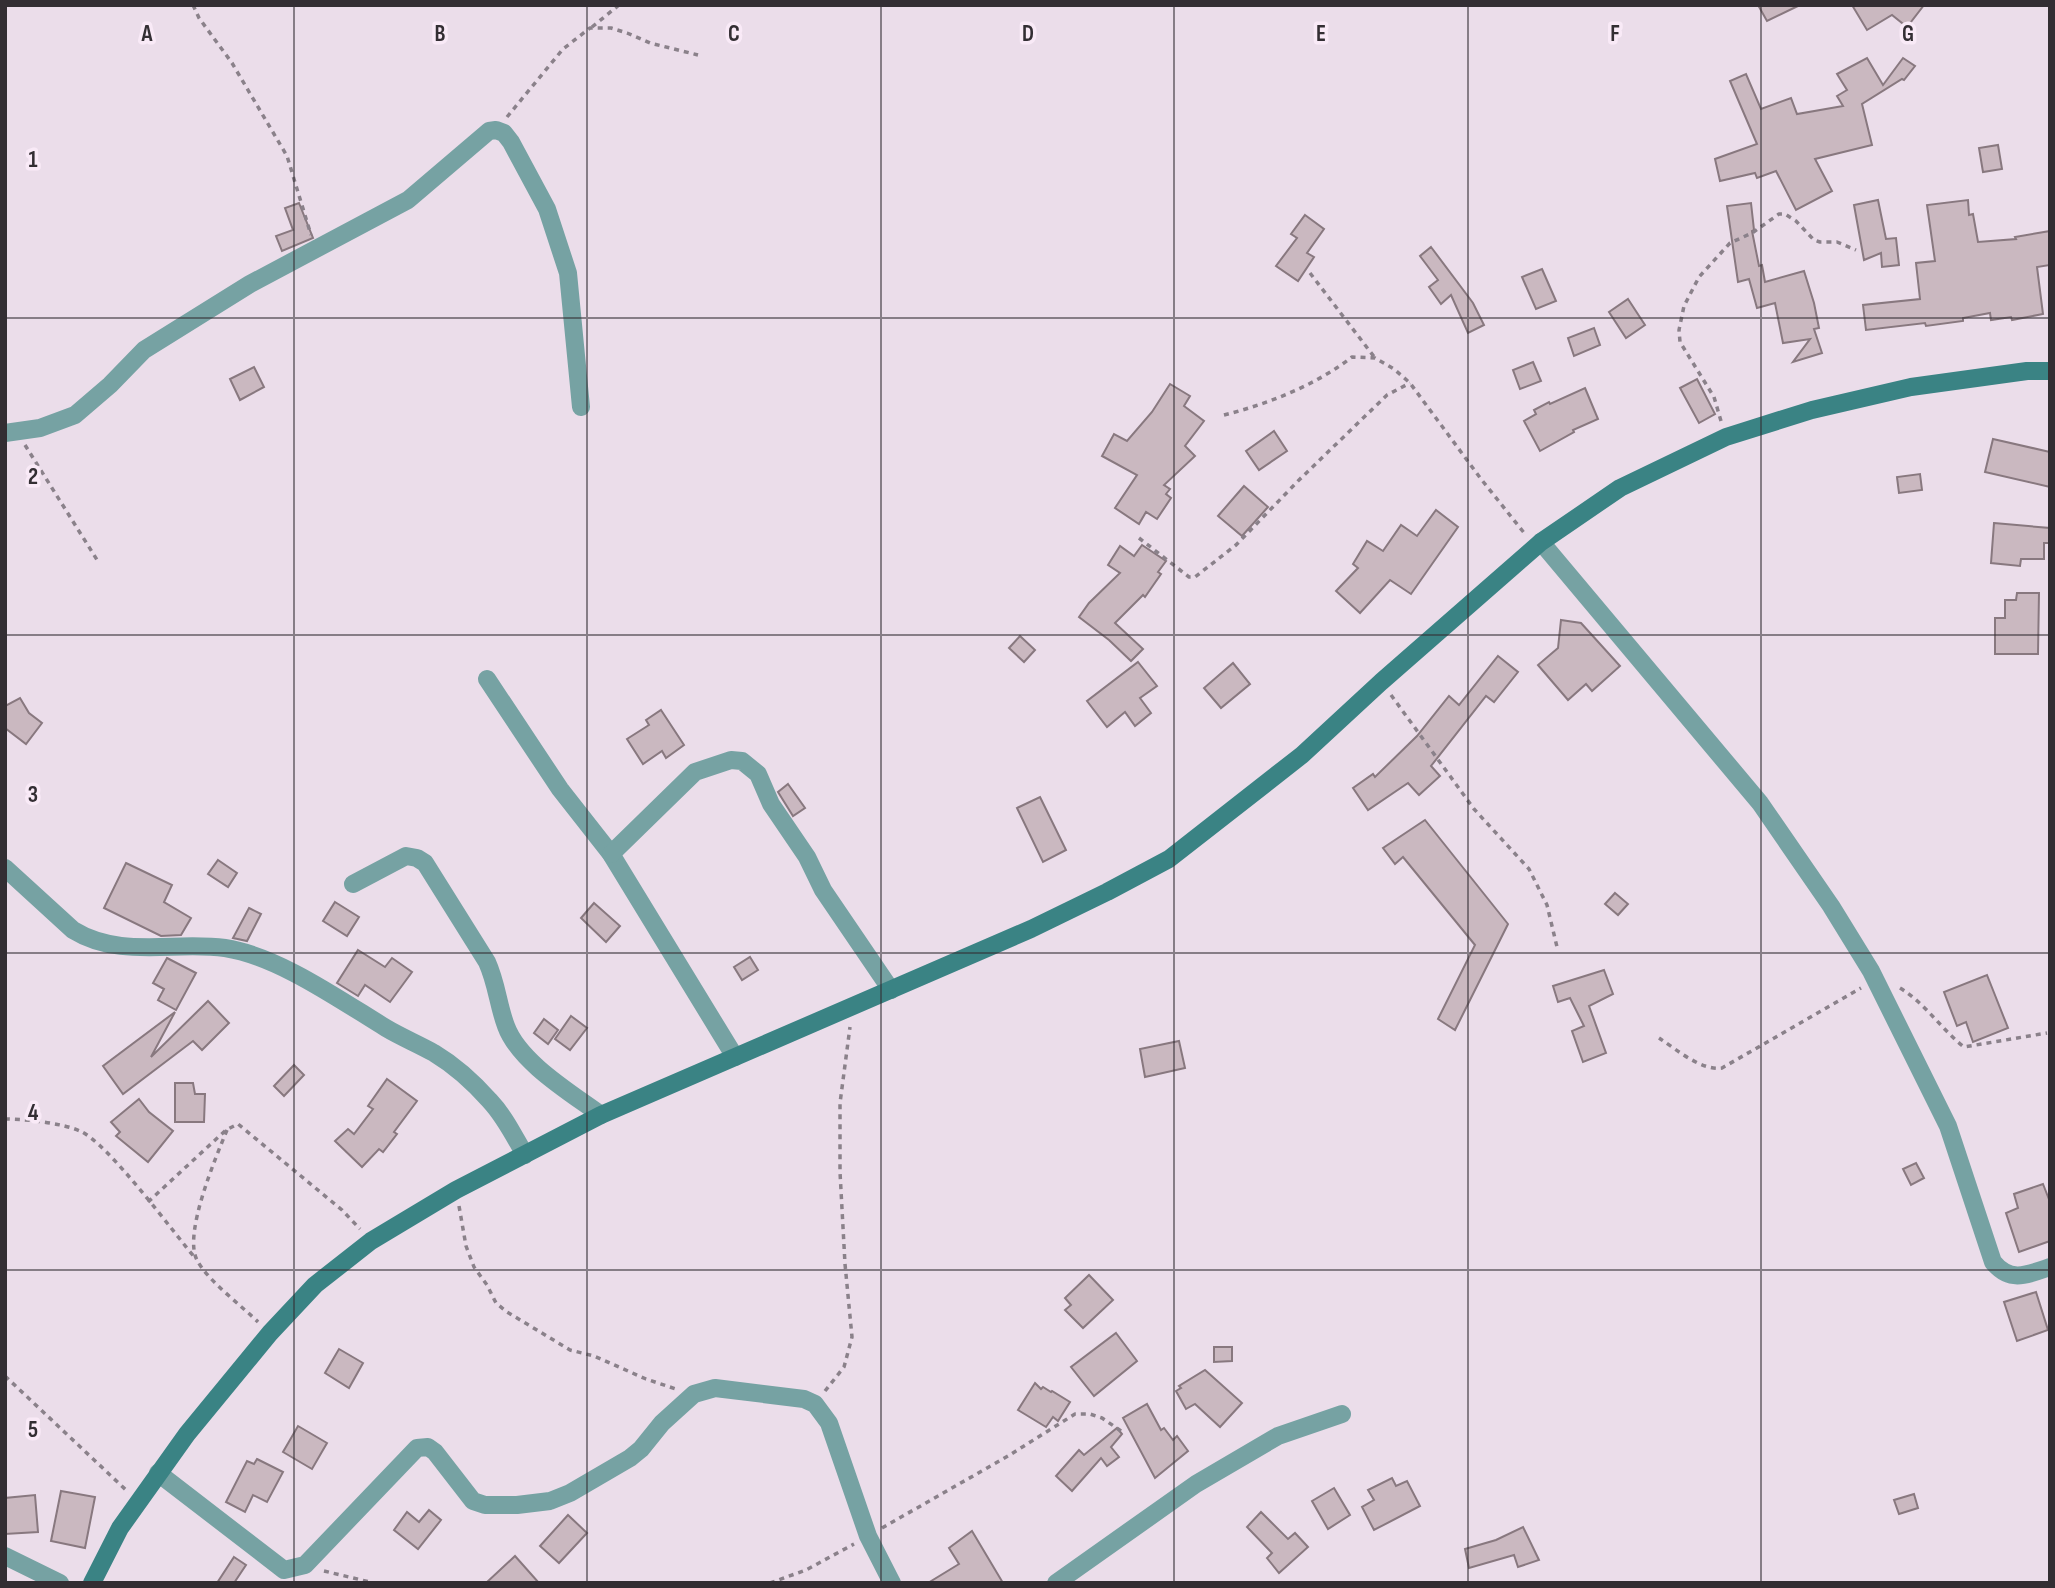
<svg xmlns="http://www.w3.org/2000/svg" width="2055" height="1588" font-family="'Sofia Sans Condensed',sans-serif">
  <rect width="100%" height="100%" fill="#ebddea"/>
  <g fill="#cab8c0" stroke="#88787f" stroke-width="2">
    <path d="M1758 5H1800L1767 21Z"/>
    <path d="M1852 5H1924L1907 27 1892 15 1867 30Z"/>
    <path d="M1867 58 1883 85 1903 58 1915 66 1904 80 1902 79 1862 104 1872 145 1815 159 1832 191 1796 210 1776 171 1757 178 1755 173 1720 181 1715 159 1757 144 1730 81 1746 74 1761 109 1791 98 1797 114 1843 106 1837 96 1847 90 1837 74Z"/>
    <path d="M1998 145 2002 169 1983 172 1979 148Z"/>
    <path d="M1878 200 1886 239 1896 238 1899 265 1882 267 1881 253 1864 260 1854 205Z"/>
    <path d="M1968 200 1969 215 1973 214 1978 242 2016 239 2015 237 2050 231V265L2037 267 2043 314 2012 320 2011 317 1991 320 1990 313 1963 318V321L1926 326 1925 323 1866 330 1863 305 1920 299 1916 263 1935 261 1927 205Z"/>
    <path d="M299 203 313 238 282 251 276 236 293 230 285 208Z"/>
    <path d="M1751 203 1754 230 1752 231 1759 266 1762 265 1765 282 1804 271 1814 303 1819 328 1814 329 1822 353 1793 362 1810 339 1783 343 1775 303 1757 308 1749 279 1738 282 1727 206Z"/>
    <path d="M1305 215 1324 229 1307 253 1314 257 1298 281 1276 266 1297 238 1291 234Z"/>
    <path d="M1431 247 1473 303 1484 325 1468 333 1451 295 1441 304 1429 287 1438 280 1420 256Z"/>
    <path d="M1542 269 1556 301 1536 309 1522 277Z"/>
    <path d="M1628 299 1645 325 1626 338 1609 312Z"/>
    <path d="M1594 328 1600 345 1574 356 1568 338Z"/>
    <path d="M1533 362 1541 381 1520 389 1513 370Z"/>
    <path d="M254 367 264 387 240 400 230 379Z"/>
    <path d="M1697 379 1715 414 1699 423 1680 388Z"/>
    <path d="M1170 384 1190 396 1184 406 1204 421 1185 446 1195 456 1164 485 1170 489 1166 494 1171 498 1157 519 1146 512 1139 524 1115 508 1137 475 1102 456 1114 434 1127 441 1152 412Z"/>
    <path d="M1585 388 1598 419 1573 430 1574 432 1540 451 1524 421 1536 414 1534 410 1549 402 1550 404Z"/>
    <path d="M1274 431 1287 451 1259 470 1246 451Z"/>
    <path d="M1993 439 2050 452V487L1985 472Z"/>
    <path d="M1920 474 1922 490 1899 493 1897 477Z"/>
    <path d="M1244 486 1268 507 1242 536 1218 516Z"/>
    <path d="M1436 510 1458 527 1411 594 1390 580 1360 613 1336 591 1358 568 1353 564 1367 541 1383 551 1401 525 1417 536Z"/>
    <path d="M1994 523 2050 528V543H2044V559H2021L2020 566 1991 563Z"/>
    <path d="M1142 545 1166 561 1158 572 1161 574 1145 597 1143 595 1115 623 1143 649 1131 661 1109 640 1079 617 1089 603 1120 573 1108 565 1120 546 1134 556Z"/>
    <path d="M2017 593H2039L2038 654H1995V618H2005V600H2016Z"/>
    <path d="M1561 620 1581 623 1620 666 1592 691 1586 684 1568 700 1538 665 1558 648Z"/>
    <path d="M1020 636 1035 650 1024 662 1009 648Z"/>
    <path d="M1498 656 1518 672 1494 702 1486 696 1431 766 1440 776 1419 795 1408 783 1368 810 1353 788 1373 774 1375 777 1417 736 1449 696 1459 705Z"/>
    <path d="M1138 662 1157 686 1140 698 1151 713 1135 726 1125 712 1107 727 1087 701Z"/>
    <path d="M1233 663 1250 684 1221 708 1204 688Z"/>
    <path d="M20 698 29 713 42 723 26 744 5 728V706Z"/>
    <path d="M661 710 684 745 666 758 662 751 643 764 627 739 649 725 646 720Z"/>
    <path d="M788 784 805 808 793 816 778 792Z"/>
    <path d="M1040 797 1066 850 1043 862 1017 808Z"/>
    <path d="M1425 820 1508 924 1455 1030 1438 1019 1475 945 1403 857 1395 864 1383 848Z"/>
    <path d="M218 860 237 873 228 887 208 874Z"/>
    <path d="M126 863 172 885 164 902 191 918 181 935 161 936 104 908Z"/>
    <path d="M1615 893 1628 904 1618 915 1605 904Z"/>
    <path d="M335 902 359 917 347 936 323 921Z"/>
    <path d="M594 903 620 926 606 942 581 918Z"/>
    <path d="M249 908 261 914 247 941 233 938Z"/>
    <path d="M358 950 385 967 392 958 412 972 390 1002 365 985 358 996 337 983Z"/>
    <path d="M750 957 758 970 742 980 734 967Z"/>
    <path d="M167 958 196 973 176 1010 158 1000 164 989 153 983Z"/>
    <path d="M1604 970 1613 994 1589 1006 1606 1053 1583 1062 1572 1031 1584 1026 1570 998 1558 1002 1553 986Z"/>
    <path d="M1987 975 2008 1028 1973 1042 1966 1022 1957 1026 1944 992Z"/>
    <path d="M208 1001 229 1023 202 1050 193 1041 123 1094 103 1066 175 1012 151 1057Z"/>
    <path d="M571 1016 587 1028 570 1050 555 1039Z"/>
    <path d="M544 1019 558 1030 548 1044 534 1033Z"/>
    <path d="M1179 1041 1185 1068 1145 1077 1140 1049Z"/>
    <path d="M294 1065 304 1075 284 1096 274 1086Z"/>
    <path d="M387 1079 417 1101 394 1132 397 1134 383 1152 379 1149 362 1167 335 1141 348 1129 354 1134 373 1109 368 1106Z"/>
    <path d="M175 1083H193L195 1094H205L204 1122H175Z"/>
    <path d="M139 1099 149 1112 173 1131 148 1162 116 1136 120 1132 111 1122Z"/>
    <path d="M1916 1163 1924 1178 1911 1185 1903 1169Z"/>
    <path d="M2043 1184 2050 1202V1241L2019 1252 2006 1213 2018 1208 2014 1194Z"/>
    <path d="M1089 1275 1113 1300 1083 1328 1065 1310 1071 1305 1065 1298Z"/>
    <path d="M2036 1292 2048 1330 2017 1341 2004 1302Z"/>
    <path d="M1116 1333 1137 1361 1094 1396 1071 1367Z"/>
    <path d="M1214 1347H1232V1361L1214 1362Z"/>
    <path d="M339 1349 363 1363 349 1388 325 1373Z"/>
    <path d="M1205 1370 1242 1403 1220 1427 1195 1404 1186 1409 1176 1391 1181 1388 1179 1386Z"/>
    <path d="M1035 1383 1041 1389 1043 1387 1051 1392 1052 1391 1070 1402 1058 1421 1053 1417 1046 1427 1018 1410Z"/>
    <path d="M1147 1404 1161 1430 1164 1428 1173 1440 1177 1436 1188 1451 1155 1478 1123 1418Z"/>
    <path d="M298 1426 327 1443 312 1469 283 1452Z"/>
    <path d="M1117 1428 1122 1434 1111 1447 1119 1457 1107 1466 1101 1458 1072 1491 1056 1476 1079 1450 1084 1455Z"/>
    <path d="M257 1459 283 1472 267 1502 253 1495 245 1512 226 1502 247 1461 254 1464Z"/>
    <path d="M1392 1478 1396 1486 1407 1481 1420 1506 1374 1530 1362 1507 1374 1500 1368 1490Z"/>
    <path d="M1334 1488 1350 1515 1328 1529 1312 1501Z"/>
    <path d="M61 1491 95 1497 85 1548 51 1541Z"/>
    <path d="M1914 1494 1918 1508 1899 1514 1894 1500Z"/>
    <path d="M35 1495 38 1532 5 1534V1498Z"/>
    <path d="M429 1510 441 1520 418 1549 394 1530 407 1512 419 1522Z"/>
    <path d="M1261 1512 1288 1539 1295 1533 1308 1547 1279 1573 1267 1558 1272 1553 1247 1527Z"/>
    <path d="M568 1515 587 1533 559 1563 540 1546Z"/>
    <path d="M1523 1527 1539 1560 1518 1567 1514 1555 1469 1568 1465 1549 1496 1540Z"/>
    <path d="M972 1531 1003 1583H928L959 1564 949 1548Z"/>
    <path d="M515 1556 539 1583H486Z"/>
    <path d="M234 1557 246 1565 234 1583H217Z"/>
  </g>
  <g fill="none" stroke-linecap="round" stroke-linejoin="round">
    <g stroke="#8a818a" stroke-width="3.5" stroke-dasharray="5 5" stroke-linecap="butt">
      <path d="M193 5 199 18 232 63 287 156 311 235"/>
      <path d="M592 27 619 5"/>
      <path d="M507 117 563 49 590 28H611L627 33 650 43 698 55"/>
      <path d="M1310 273 1375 358"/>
      <path d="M1224 415C1268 404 1316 385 1352 357L1375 358 1394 369 1410 383 1481 479 1525 534"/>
      <path d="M1721 421 1714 397 1680 342 1679 330 1684 306 1699 277 1730 243 1752 233 1779 214H1785L1796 221 1814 240 1820 242H1837L1856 250"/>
      <path d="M25 445 99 563"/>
      <path d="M1139 538 1189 577H1195L1236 545 1299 480 1387 395 1410 383"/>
      <path d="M1391 695 1474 809 1529 869 1547 905 1557 947"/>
      <path d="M1900 988C1926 1004 1941 1029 1964 1047L2047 1033"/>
      <path d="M1659 1038C1676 1049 1701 1071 1722 1068L1861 988"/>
      <path d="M5 1119C25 1119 62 1123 80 1131 108 1143 173 1232 196 1259"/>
      <path d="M227 1130C216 1157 183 1234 197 1260 207 1280 242 1306 258 1322"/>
      <path d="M148 1202 226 1130 238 1124 342 1210 360 1229"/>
      <path d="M459 1206 466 1246 474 1267 487 1285 496 1303 507 1312 570 1350 594 1356 646 1379 676 1389"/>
      <path d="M5 1376 126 1490"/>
      <path d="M825 1391 844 1367 852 1337 845 1264 840 1172V1103L850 1027"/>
      <path d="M882 1528 1008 1456 1075 1414H1090L1102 1418 1121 1431"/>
      <path d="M324 1571 374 1583"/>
      <path d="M770 1583 806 1570 854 1544"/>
    </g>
    <g stroke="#76a2a3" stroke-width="18">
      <path d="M5 433 40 428 75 415 110 385 144 350 250 284 408 200 489 131 496 130 504 133 511 142 547 209 568 273 581 407"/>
      <path d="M1541 542 1760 803 1831 906 1871 971 1948 1126 1993 1262C2010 1283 2027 1275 2050 1267"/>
      <path d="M487 679 560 789 611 854 735 1057"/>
      <path d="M611 854 695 772 731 760 742 761 758 774 771 804 807 857 823 890 891 990"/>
      <path d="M5 868 73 930C120 959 174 941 225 948 278 956 340 1000 386 1028 401 1037 418 1044 434 1053 454 1065 474 1083 490 1101 505 1117 514 1136 525 1155"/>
      <path d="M353 884 406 856 417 858 425 863 487 962C497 984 498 1005 506 1026 519 1062 571 1093 601 1115"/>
      <path d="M158 1473 284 1570 305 1565 417 1448 428 1447 435 1452 473 1501 485 1505H517L550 1501 570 1493 630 1458 641 1449 662 1423 694 1394 715 1388 804 1399 815 1404 829 1423 868 1536 892 1583"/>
      <path d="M5 1556 60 1583"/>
      <path d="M1056 1583 1196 1484 1278 1436 1342 1414"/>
    </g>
    <path stroke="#3a8384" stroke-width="18" d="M92 1583 120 1528 187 1434 270 1333 315 1285 371 1241 456 1190 601 1115 1031 929 1107 892 1169 859 1302 755 1381 682 1541 542 1620 488 1726 437 1812 410 1911 387 2027 371H2050"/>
  </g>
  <path fill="none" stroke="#332e33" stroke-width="2" stroke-opacity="0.55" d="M294 5V1583M587 5V1583M881 5V1583M1174 5V1583M1468 5V1583M1761 5V1583M5 318H2050M5 635H2050M5 953H2050M5 1270H2050"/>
  <g font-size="23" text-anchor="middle" font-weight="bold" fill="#332e33" stroke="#f9eaf7" stroke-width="7" stroke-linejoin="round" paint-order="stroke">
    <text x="147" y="41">A</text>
    <text x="440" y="41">B</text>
    <text x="734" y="41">C</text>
    <text x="1028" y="41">D</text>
    <text x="1321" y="41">E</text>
    <text x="1615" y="41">F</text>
    <text x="1908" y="41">G</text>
    <text x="33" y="167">1</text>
    <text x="33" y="484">2</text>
    <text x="33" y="802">3</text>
    <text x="33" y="1120">4</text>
    <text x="33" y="1437">5</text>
  </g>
  <rect width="2055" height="1588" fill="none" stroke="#332e33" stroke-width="14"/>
</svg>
